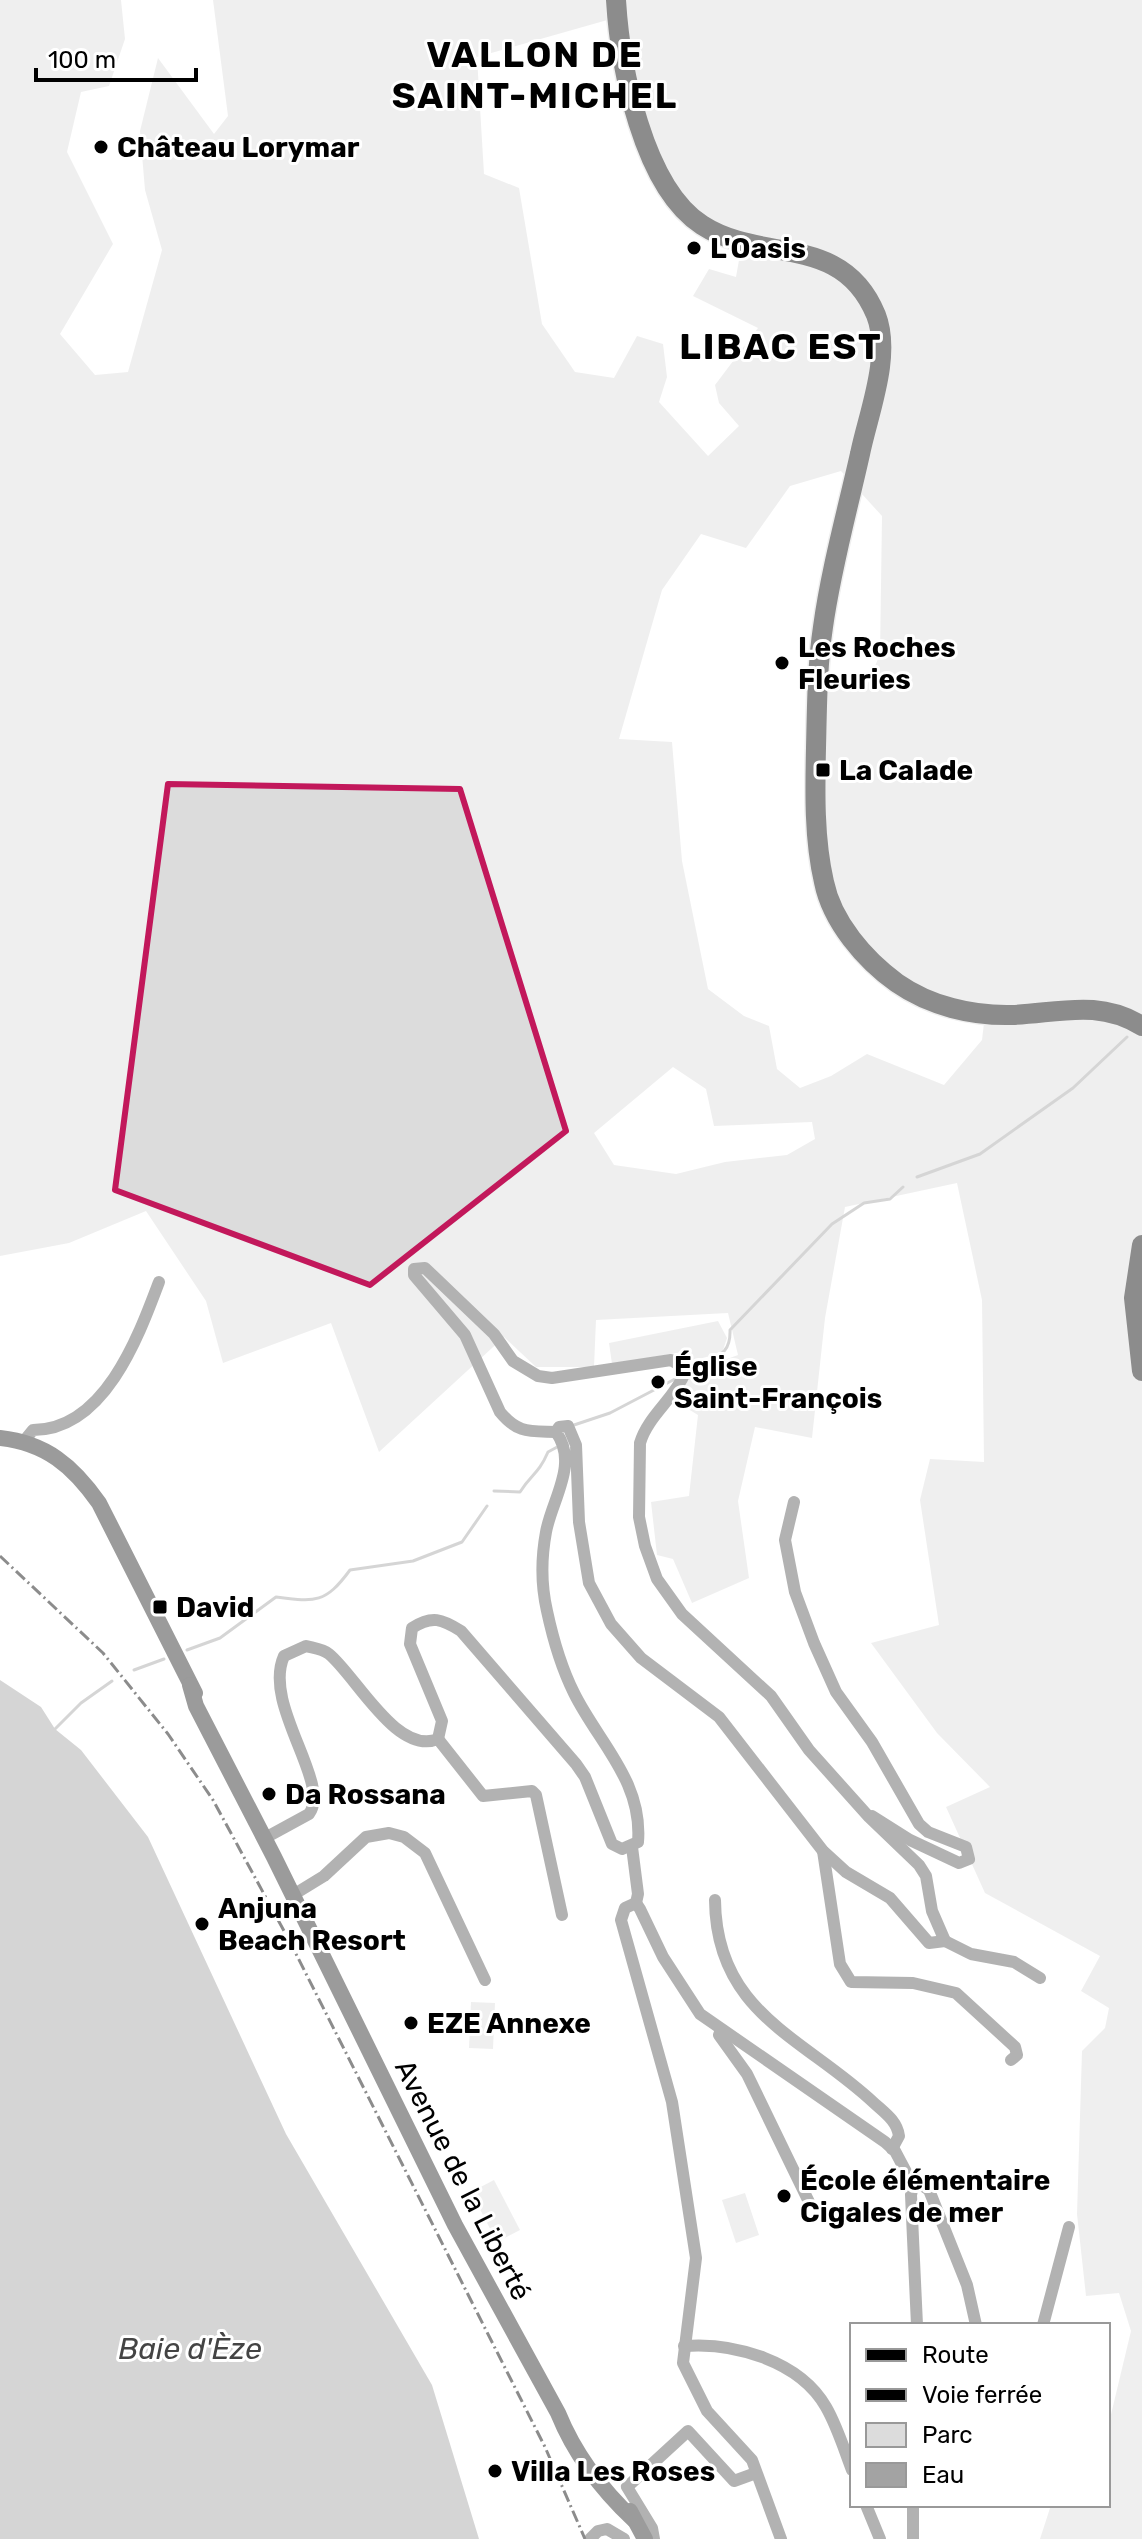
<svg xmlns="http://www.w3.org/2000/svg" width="1142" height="2539" font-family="Rubik,sans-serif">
  <rect width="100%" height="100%" fill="#fff"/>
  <g fill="#dcdcdc" fill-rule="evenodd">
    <path d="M0 0H121L125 39 109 86 81 92 67 152 113 244 60 334 95 375 128 372 162 250 145 190 140 131 158 58 214 134 228 116 213 0H1142V2539H1040L1051 2505H1108V2427L1131 2331 1119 2293 1086 2296 1077 2214 1082 2051 1105 2028 1109 2008 1081 1991 1100 1956 985 1893 946 1807 990 1787 937 1733 871 1643 939 1625 920 1500 930 1459 984 1462 982 1300 957 1183 845 1207 825 1318 812 1438 755 1427 738 1501 749 1578 692 1603 673 1559 657 1555 651 1502 689 1496 698 1415 675 1401 691 1372 738 1355 728 1313 596 1320 594 1367H536L504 1337 379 1452 331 1323 223 1363 206 1301 146 1211 69 1243 0 1256ZM625 15C640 81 643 172 703 215 715 223 731 227 744 232L736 277 709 269 693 296 758 328 715 385 719 403 739 426 708 456 659 402 667 377 663 344 637 336 614 378 575 372 542 324 519 188 484 174 477 57ZM841 471 882 516 880 654 866 688 827 682C825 746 817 815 830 878 845 952 917 995 986 1006L982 1040 944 1085 867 1054 831 1076 800 1088 777 1069 769 1026 744 1016 708 989 682 861 672 742 619 739 662 590 701 534 746 548 790 486ZM673 1067 706 1089 714 1126 812 1122 815 1139 787 1155 725 1162 676 1174 614 1165 594 1133Z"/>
    <path d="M718 1321 727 1338 722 1353 691 1361 683 1352 612 1364 609 1343Z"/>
    <path d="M471 2002 495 2003 493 2049 469 2048Z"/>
    <path d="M494 2180 520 2230 497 2242 471 2192Z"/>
    <path d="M745 2193 759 2235 736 2243 722 2200Z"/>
  </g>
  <path fill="#a3a3a3" d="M0 1680 41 1707 55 1729 81 1750 148 1837 286 2134 432 2385 479 2539H0Z"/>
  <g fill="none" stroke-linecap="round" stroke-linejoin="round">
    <g stroke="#a3a3a3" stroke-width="3">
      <path d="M917 1177 980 1154 1073 1088 1127 1037"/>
      <path d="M694 1369C713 1356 731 1358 730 1330L832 1224 864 1203 890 1199 903 1187"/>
      <path d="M574 1425 610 1413 675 1379"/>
      <path d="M494 1491 520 1492C532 1473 538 1475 548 1452L559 1446"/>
      <path d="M187 1650 220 1638 276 1597C315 1602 325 1604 350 1570L413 1561 462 1542 487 1506"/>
      <path d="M134 1670 164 1659"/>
      <path d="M55 1729 81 1703 112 1681"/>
    </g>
    <g stroke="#dbdbdb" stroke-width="23">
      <g id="primary">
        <path d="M616 0C620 66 643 187 702 225 762 264 842 232 876 315 892 356 868 414 860 454 847 512 831 569 823 627 817 667 817 708 816 748 815 791 814 839 824 882 832 922 865 960 897 983 930 1006 972 1016 1012 1015 1059 1013 1098 999 1142 1026"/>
        <path d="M1142 1245 1134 1298 1142 1371"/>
      </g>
    </g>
    <g stroke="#555" stroke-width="12">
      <path d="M556 1432C530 1431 518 1434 500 1412L465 1335 414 1275V1269L425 1268 494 1334 513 1361 538 1376 552 1378 671 1360 683 1367 685 1373C674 1399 648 1416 640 1443L639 1517 645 1546 657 1579 682 1614 771 1696 809 1750 869 1817 919 1865 926 1876 932 1911 945 1941"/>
      <path d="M24 1441 33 1430C104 1430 138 1338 159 1282"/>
      <path d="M794 1502 785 1540 795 1592 814 1643 836 1692 872 1742 919 1824 928 1832 966 1847 969 1859 959 1863 910 1840 872 1816"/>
      <path d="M438 1739 483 1796 532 1791 536 1795 562 1915"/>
      <path d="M265 1838 309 1814C332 1783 262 1705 284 1656L306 1646C313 1648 323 1649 329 1654 356 1676 397 1756 438 1739L442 1721 410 1644 412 1628C432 1615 442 1619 461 1631L576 1764 585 1777 612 1844 622 1849 638 1842C643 1781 598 1742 574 1693 561 1667 553 1639 547 1611 541 1585 541 1559 546 1532 552 1499 579 1464 556 1432L559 1427 568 1426 576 1445 579 1522 589 1583 611 1624 641 1658 719 1717 823 1851 846 1872 890 1898 929 1943 945 1941"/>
      <path d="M632 1847 638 1894 636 1903"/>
      <path d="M823 1851 840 1964 851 1982 913 1983 956 1993 1015 2047 1017 2055 1011 2060"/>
      <path d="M293 1895 324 1876 366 1837 389 1833 404 1837 425 1853 485 1980"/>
      <path d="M715 1900C716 2014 805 2038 874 2103 885 2113 897 2121 899 2136L892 2149"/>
      <path d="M945 1941 971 1954 1014 1962 1040 1978"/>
      <path d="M721 2030 719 2035 747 2074 809 2202"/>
      <path d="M917 2325 911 2195 913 2185 919 2183 929 2190 967 2285 976 2325"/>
      <path d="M1043 2325 1069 2227"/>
      <path d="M684 2346C734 2342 800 2361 826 2407 837 2426 844 2449 852 2470"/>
      <path d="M866 2505 880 2539"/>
      <path d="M590 2539 598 2531 607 2529 624 2539"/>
      <path d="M654 2539 652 2528 627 2487 688 2431 734 2481 756 2473"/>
      <path d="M781 2539 752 2460 707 2411 683 2363 696 2258 672 2102 621 1920 625 1908 636 1903 640 1909 663 1957 700 2014 885 2142 895 2151 913 2185"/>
      <path d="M913 2539V2505"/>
    </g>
    <g stroke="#222" stroke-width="16">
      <path d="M0 1438C46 1443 73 1466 99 1503L195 1693"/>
      <path d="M190 1685 196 1706 274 1857 455 2225 558 2413C575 2455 602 2490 634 2520"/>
      <path d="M630 2511 645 2539"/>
    </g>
    <use href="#primary" stroke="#000" stroke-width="20"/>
    <path stroke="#000" stroke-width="3" stroke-dasharray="12 4 2 4" stroke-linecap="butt" d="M0 1556 103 1653 168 1734 213 1800 290 1942 545 2447 585 2539"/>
  </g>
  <path d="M0 0H1142V2539H0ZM168 784 460 789 566 1131 370 1285 115 1190Z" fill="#fff" fill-opacity=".55" fill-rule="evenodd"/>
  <path fill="none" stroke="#c2185b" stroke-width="6" stroke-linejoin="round" d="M168 784 460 789 566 1131 370 1285 115 1190Z"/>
  <g fill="#000" stroke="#fff" stroke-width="3">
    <circle cx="101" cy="147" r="8"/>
    <circle cx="694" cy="248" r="8"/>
    <circle cx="782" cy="663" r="8"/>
    <rect x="815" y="762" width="16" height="16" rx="4"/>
    <circle cx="658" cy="1382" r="8"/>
    <rect x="152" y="1599" width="16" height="16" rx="4"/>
    <circle cx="269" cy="1794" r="8"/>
    <circle cx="202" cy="1924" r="8"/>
    <circle cx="411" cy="2023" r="8"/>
    <circle cx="784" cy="2196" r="8"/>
    <circle cx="495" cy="2471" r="8"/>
  </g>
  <g text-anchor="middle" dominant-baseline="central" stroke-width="6" stroke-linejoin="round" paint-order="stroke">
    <g font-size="28" font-weight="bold" fill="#000" stroke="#fff" text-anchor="start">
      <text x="117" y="147">Château Lorymar</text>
      <text x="710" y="248">L'Oasis</text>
      <text x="798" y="647">Les Roches<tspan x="798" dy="32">Fleuries</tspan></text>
      <text x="839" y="770">La Calade</text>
      <text x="674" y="1366">Église<tspan x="674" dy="32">Saint-François</tspan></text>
      <text x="176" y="1607">David</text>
      <text x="285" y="1794">Da Rossana</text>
      <text x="218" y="1908">Anjuna<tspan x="218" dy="32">Beach Resort</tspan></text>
      <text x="427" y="2023">EZE Annexe</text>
      <text x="800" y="2180">École élémentaire<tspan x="800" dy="32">Cigales de mer</tspan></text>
      <text x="511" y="2471">Villa Les Roses</text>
    </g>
    <g font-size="28" fill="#000" stroke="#fff">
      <text transform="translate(463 2180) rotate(63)">Avenue de la Liberté</text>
    </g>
    <g font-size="30" font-style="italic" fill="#444" stroke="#fff">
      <text x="190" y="2349">Baie d'Èze</text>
    </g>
    <g font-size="36" font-weight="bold" letter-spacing="2" fill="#000" stroke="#fff">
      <text x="535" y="54">VALLON DE<tspan x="535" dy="41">SAINT-MICHEL</tspan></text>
      <text x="781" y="346">LIBAC EST</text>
    </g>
  </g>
  <rect x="850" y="2323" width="260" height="184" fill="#ffffff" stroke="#999999" stroke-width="2"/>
  <rect x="866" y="2349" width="40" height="12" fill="#000000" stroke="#999999" stroke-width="2"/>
  <text x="922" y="2363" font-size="24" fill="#000000">Route</text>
  <rect x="866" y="2389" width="40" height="12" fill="#000000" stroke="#999999" stroke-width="2"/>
  <text x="922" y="2403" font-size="24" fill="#000000">Voie ferrée</text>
  <rect x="866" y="2423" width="40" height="24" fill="#dcdcdc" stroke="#999999" stroke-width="2"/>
  <text x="922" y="2443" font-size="24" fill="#000000">Parc</text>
  <rect x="866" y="2463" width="40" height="24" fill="#a3a3a3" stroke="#999999" stroke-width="2"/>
  <text x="922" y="2483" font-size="24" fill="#000000">Eau</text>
  <path d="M36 68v12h160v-12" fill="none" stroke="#000000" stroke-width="4"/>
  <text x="48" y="68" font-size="24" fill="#000000" stroke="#ffffff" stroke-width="6" paint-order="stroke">100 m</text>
</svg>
